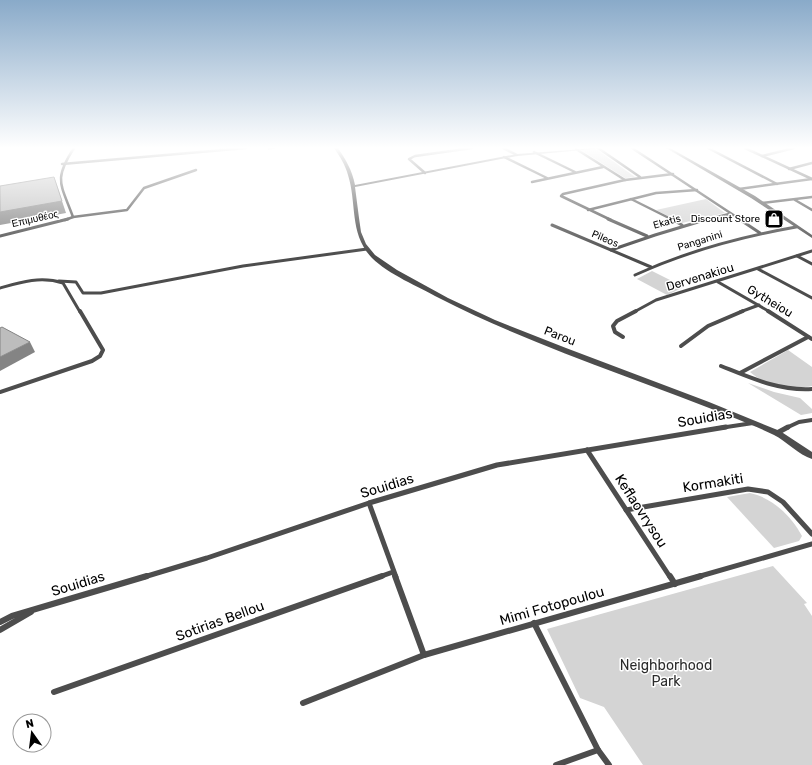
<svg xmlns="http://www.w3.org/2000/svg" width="812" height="765" font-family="Rubik,sans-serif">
  <rect width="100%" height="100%" fill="#fff"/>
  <g fill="#d4d4d4">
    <path d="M596 149 635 177 625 178 581 150Z"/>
    <path d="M706 199 725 213 682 223 656 210Z"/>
    <path d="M652 271 684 287 667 295 637 279Z"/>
    <path d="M788 350 812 367V386C793 390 765 386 750 372Z"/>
    <path d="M748 383 774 392 800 398 812 409V413L801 415Z"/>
    <path d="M750 493C773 498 791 516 802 536L799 541 774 548 727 497Z"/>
    <path d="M773 566 807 603 804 604 812 616V765H643L604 707 580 698 547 629Z"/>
  </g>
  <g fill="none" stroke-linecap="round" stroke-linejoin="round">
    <g stroke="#4d4d4d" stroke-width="2.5">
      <path d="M503 148 517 155"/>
      <path d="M598 148 640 177"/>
      <path d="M632 148 741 220"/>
      <path d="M708 148 777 184"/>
      <path d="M745 148 812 179"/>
      <path d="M576 149 625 180"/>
      <path d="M534 152 575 172"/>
      <path d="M762 156 794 148"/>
      <path d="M504 157 547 178"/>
      <path d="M62 164 246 148"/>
      <path d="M789 169 812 163"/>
      <path d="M425 173 409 159 415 156 472 148"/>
      <path d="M532 182 603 167"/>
      <path d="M739 189 812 179"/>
      <path d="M631 199 673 220"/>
      <path d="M795 200 812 210"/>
      <path d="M762 203 812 197"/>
      <path d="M588 210 656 193 697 190"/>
      <path d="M73 217C61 184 53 180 74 148"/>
      <path d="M65 220 73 217 127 210 144 188 196 170"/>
      <path d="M611 220 561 196 563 194 625 180 673 174"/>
      <path d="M705 220 729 214"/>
    </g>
    <g stroke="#4d4d4d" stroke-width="3">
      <path d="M608 219 647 236"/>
      <path d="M671 219 682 225"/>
      <path d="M739 219 760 233"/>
      <path d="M552 225 651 267"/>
      <path d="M0 236 68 219"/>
      <path d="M611 250 655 235 708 219"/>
      <path d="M797 256 812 264"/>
      <path d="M758 269 812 298"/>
      <path d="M635 275C687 251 740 237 796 227"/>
      <path d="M59 281 76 282 83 293H101L243 266 367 249"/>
      <path d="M718 282 770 312"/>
      <path d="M0 288C21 282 41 276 63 283L80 312"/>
      <path d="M634 312 656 300 812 251"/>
      <path d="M740 312 759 305"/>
    </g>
    <g stroke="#4d4d4d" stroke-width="4">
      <path d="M768 311 812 339"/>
      <path d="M623 337 615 332 613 326 617 321 636 311"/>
      <path d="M681 346 708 326 743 311"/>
      <path d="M721 366C751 378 779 391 812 389"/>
      <path d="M740 373 808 337"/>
      <path d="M0 392 92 361 100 356 103 350 80 311"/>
      <path d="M720 428 753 423"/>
      <path d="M786 428 799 422 812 420"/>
    </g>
    <g stroke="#4d4d4d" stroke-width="5">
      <path d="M777 433 788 427"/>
      <path d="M587 450 670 577"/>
      <path d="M369 503 396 577"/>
      <path d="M626 510 748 489 768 492 783 502 812 534"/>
      <path d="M144 577 207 558 369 503 497 465 726 427"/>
      <path d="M379 577 393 572"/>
      <path d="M697 577 812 544"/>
    </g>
    <g stroke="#4d4d4d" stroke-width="6">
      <path d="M395 576 424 655"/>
      <path d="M670 576 675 584"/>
      <path d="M0 622 12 616 147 576"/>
      <path d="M534 623 598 750 609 765"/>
      <path d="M0 630 31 612"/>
      <path d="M54 692 382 576"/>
      <path d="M303 703 424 655 701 576"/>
      <path d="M556 765 598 750"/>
    </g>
    <g fill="#4d4d4d" fill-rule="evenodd">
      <path d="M334 148H338C346 160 352 170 355 185L517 154 596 148 594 149 517 156 355 187 359 218 361 232 366 244 375 255 397 270 448 298 495 320 566 348 709 402 780 431 812 452V459C799 455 786 441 774 435 762 429 749 424 737 419 638 379 535 347 439 298 419 287 388 274 372 258 349 234 357 203 348 175 345 164 340 157 334 148Z"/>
      <path d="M666 148H670L755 196 812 235V238L751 198Z"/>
    </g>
  </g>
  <g fill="#848484">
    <path d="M268 148H278L268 150Z"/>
    <path d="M54 177 66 213 0 225V212Z"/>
    <path d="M30 342 35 352 0 371V357Z"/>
  </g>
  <g fill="#bdbdbd" stroke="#848484">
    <path d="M54 177 62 201 0 212V186Z"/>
    <path d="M2 327 30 342 0 357V328Z"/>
  </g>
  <linearGradient id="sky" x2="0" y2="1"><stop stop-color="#89aac9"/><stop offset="0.58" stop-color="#fff"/><stop offset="1" stop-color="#fff" stop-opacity="0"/></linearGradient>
  <rect width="812" height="255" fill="url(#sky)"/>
  <defs>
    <g id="shop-square" transform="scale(1)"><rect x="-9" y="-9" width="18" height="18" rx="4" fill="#000" stroke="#fff"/><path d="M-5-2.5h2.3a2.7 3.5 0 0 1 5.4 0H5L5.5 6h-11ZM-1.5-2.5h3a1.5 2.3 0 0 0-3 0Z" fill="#fff"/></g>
  </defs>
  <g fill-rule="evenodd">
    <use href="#shop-square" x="774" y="219"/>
  </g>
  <g text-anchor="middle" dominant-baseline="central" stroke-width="3" stroke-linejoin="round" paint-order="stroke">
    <g font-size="10" fill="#000" stroke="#fff">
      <text transform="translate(35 219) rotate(-13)">Επιμυθέος</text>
      <text transform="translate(667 222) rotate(-16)">Ekatis</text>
      <text transform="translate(605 239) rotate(23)">Pileos</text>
      <text transform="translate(700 241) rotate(-17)">Panganini</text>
    </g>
    <g font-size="10" fill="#000" stroke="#fff" text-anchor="end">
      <text x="760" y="219">Discount Store</text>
    </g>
    <g font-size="12" fill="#000" stroke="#fff">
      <text transform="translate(700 277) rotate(-17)">Dervenakiou</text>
      <text transform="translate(770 301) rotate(31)">Gytheiou</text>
      <text transform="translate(560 336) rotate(21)">Parou</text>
    </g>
    <g font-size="14" fill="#000" stroke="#fff">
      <text transform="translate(705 418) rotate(-10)">Souidias</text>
      <text transform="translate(713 483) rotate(-9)">Kormakiti</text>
      <text transform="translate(387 486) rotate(-17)">Souidias</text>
      <text transform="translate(641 511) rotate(57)">Keflaovrysou</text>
      <text transform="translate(78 584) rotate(-17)">Souidias</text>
      <text transform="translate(552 606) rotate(-16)">Mimi Fotopoulou</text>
      <text transform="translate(220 621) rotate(-20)">Sotirias Bellou</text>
    </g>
    <g font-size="14" fill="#2b2b2b" stroke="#fff">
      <text x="666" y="665">Neighborhood<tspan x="666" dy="16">Park</tspan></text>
    </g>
  </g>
  <g transform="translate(32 733) rotate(346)"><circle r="19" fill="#ffffff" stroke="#999999"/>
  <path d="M0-3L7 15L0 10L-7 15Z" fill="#000000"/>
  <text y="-6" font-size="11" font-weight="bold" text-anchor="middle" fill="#000000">N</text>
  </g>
</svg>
